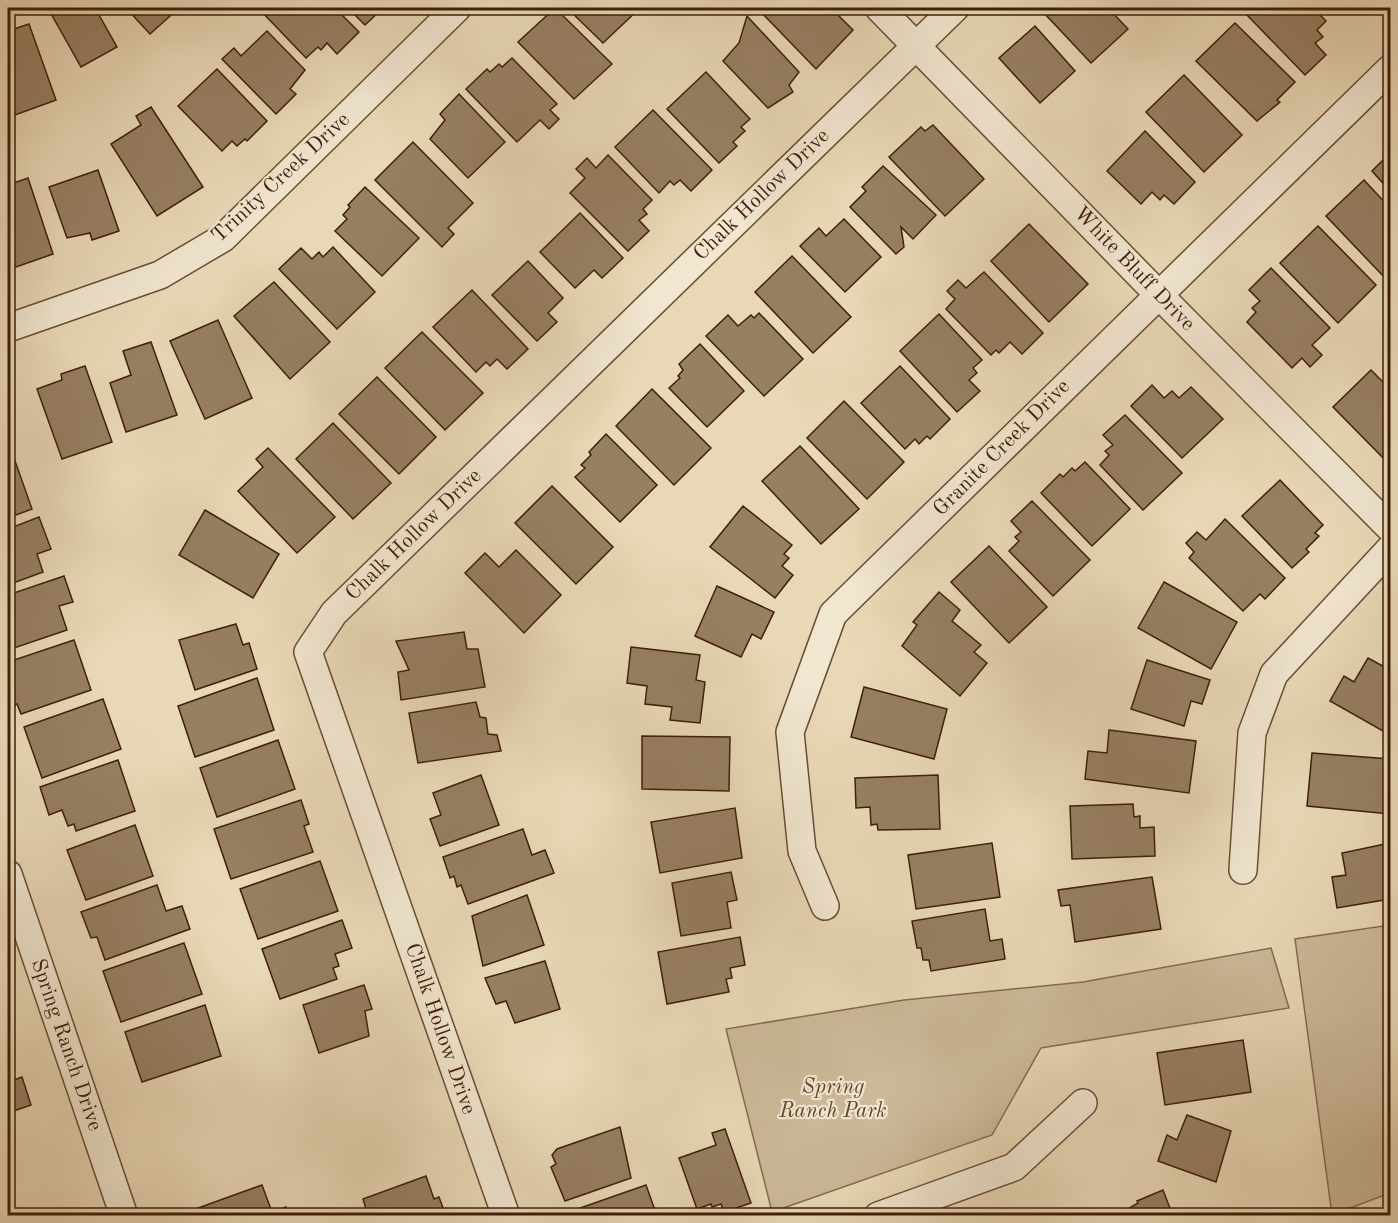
<svg xmlns="http://www.w3.org/2000/svg" width="1398" height="1223" font-family="'Old Standard TT',serif">
  <rect width="100%" height="100%" fill="#e9d8b6"/>
  <filter id="stains"><feTurbulence type="fractalNoise" baseFrequency=".00333" numOctaves="4"/><feColorMatrix values="0 0 0 0 .2 0 0 0 0 .09 0 0 0 0 .02 0 0 0 .5 -.17"/></filter>
  <radialGradient id="worn" r=".72"><stop offset=".6" stop-color="#630" stop-opacity="0"/><stop offset="1" stop-color="#630" stop-opacity=".3"/></radialGradient>
  <g fill="#ccb999" stroke="#856c51" stroke-width="1.5">
    <path d="M1390 925V1193L1332 1215 1295 939Z"/>
    <path d="M1271 948 1289 1008 1041 1048 992 1135 772 1212 726 1029 904 1000 1083 982Z"/>
  </g>
  <g fill="#977f63" stroke="#3e1f09" stroke-width="1.5">
    <path d="M53 8H95L117 47 81 67 49 10Z"/>
    <path d="M126 8H179L150 34Z"/>
    <path d="M264 8H335L359 32 337 54 327 43 321 50 318 47 306 58 261 11Z"/>
    <path d="M348 8H383L365 25Z"/>
    <path d="M555 8 612 64 574 99 518 42Z"/>
    <path d="M567 8H640L603 43Z"/>
    <path d="M757 8H831L853 30 816 69Z"/>
    <path d="M1050 8H1108L1128 29 1091 63 1044 13Z"/>
    <path d="M1254 8H1313L1326 21 1317 30 1323 37 1315 43 1326 55 1305 75 1247 15Z"/>
    <path d="M747 16 799 72 789 85 793 92 768 108 723 61 739 43Z"/>
    <path d="M1235 23 1295 82 1277 100 1280 102 1257 121 1196 61Z"/>
    <path d="M29 24 56 100 12 116 8 104V31Z"/>
    <path d="M1035 26 1075 71 1040 103 999 58Z"/>
    <path d="M267 31 305 70 290 89 296 94 276 114 222 59 234 48 241 56Z"/>
    <path d="M512 58 557 104 550 110 559 119 549 129 540 120 517 142 466 89 487 69 490 72 499 64 502 67Z"/>
    <path d="M217 69 267 121 247 141 245 139 237 146 232 141 222 151 178 106Z"/>
    <path d="M706 72 750 119 741 127 745 131 733 142 737 146 719 163 667 109Z"/>
    <path d="M1184 75 1242 135 1204 172 1146 112Z"/>
    <path d="M459 94 505 142 468 178 430 139 445 120 440 114Z"/>
    <path d="M151 107 203 187 157 216 111 144 141 125 136 116Z"/>
    <path d="M653 110 712 170 691 191 680 180 674 185 670 181 659 193 615 147Z"/>
    <path d="M933 125 984 179 945 216 889 157 921 127 925 131Z"/>
    <path d="M1145 131 1195 182 1174 204 1164 195 1160 200 1152 192 1141 204 1107 171Z"/>
    <path d="M413 142 473 203 448 228 454 234 442 247 375 180Z"/>
    <path d="M1390 153V191L1372 171Z"/>
    <path d="M608 155 652 200 643 209 647 214 639 220 649 231 628 251 570 193 585 178 576 169 587 158 596 168Z"/>
    <path d="M883 166 936 215 913 239 901 227 904 247 896 254 850 207 866 191 862 187Z"/>
    <path d="M98 170 119 231 92 240 90 233 67 238 49 187Z"/>
    <path d="M28 178 53 254 13 268 12 263 8 264V185Z"/>
    <path d="M1364 180 1390 208V273L1385 278 1326 216Z"/>
    <path d="M365 187 419 238 382 276 335 231 347 219 343 215 350 207 348 205Z"/>
    <path d="M580 213 623 258 602 278 594 270 575 288 540 252Z"/>
    <path d="M844 219 881 257 845 292 800 246 819 228 826 236Z"/>
    <path d="M1029 224 1088 284 1049 322 991 261Z"/>
    <path d="M1318 226 1376 285 1338 323 1280 263Z"/>
    <path d="M333 247 375 292 337 329 279 269 301 248 312 259 319 252 323 257Z"/>
    <path d="M792 256 851 317 813 353 755 292Z"/>
    <path d="M528 261 563 298 548 313 557 322 537 341 492 295Z"/>
    <path d="M1271 268 1330 328 1312 345 1322 355 1310 367 1302 358 1292 368 1247 322 1256 312 1252 308 1260 301 1249 290Z"/>
    <path d="M984 272 1043 333 1022 354 1010 342 999 353 996 350 991 355 946 309 955 299 947 291 958 280 966 288Z"/>
    <path d="M274 282 330 342 290 379 234 316Z"/>
    <path d="M472 290 528 349 507 369 497 359 490 366 486 362 476 372 433 327Z"/>
    <path d="M759 313 803 359 764 396 706 336 728 315 738 326 751 315 754 318Z"/>
    <path d="M939 314 982 360 973 368 977 373 969 380 980 391 957 412 900 351Z"/>
    <path d="M218 320 252 398 205 419 170 341Z"/>
    <path d="M422 332 483 393 445 430 385 368Z"/>
    <path d="M151 342 177 415 126 432 110 383 131 375 123 351Z"/>
    <path d="M700 344 744 391 707 427 669 388 680 378 678 376 683 370 679 364Z"/>
    <path d="M85 366 112 442 62 459 37 389 62 380 61 374Z"/>
    <path d="M900 366 950 419 930 439 927 436 919 444 915 439 905 449 861 403Z"/>
    <path d="M1371 370 1390 389V465L1333 407Z"/>
    <path d="M377 377 436 437 399 474 339 414Z"/>
    <path d="M1152 385 1164 398 1172 391 1179 398 1191 387 1223 419 1182 458 1131 406Z"/>
    <path d="M652 389 711 448 674 485 616 426Z"/>
    <path d="M844 401 904 462 867 499 807 438Z"/>
    <path d="M1125 415 1182 473 1143 510 1100 465 1109 455 1105 451 1113 445 1103 435Z"/>
    <path d="M333 423 391 483 353 519 296 459Z"/>
    <path d="M606 434 657 485 620 522 575 477 585 468 581 465 591 455 589 452Z"/>
    <path d="M800 446 859 509 821 544 762 481Z"/>
    <path d="M268 448 335 517 297 553 238 491 263 467 256 459Z"/>
    <path d="M14 458 32 509 8 518V460Z"/>
    <path d="M1085 462 1130 509 1092 546 1041 493 1060 474 1063 477 1072 468 1075 471Z"/>
    <path d="M1280 480 1323 525 1315 533 1319 536 1306 549 1309 552 1292 568 1242 516Z"/>
    <path d="M552 486 613 547 576 584 515 523Z"/>
    <path d="M1032 501 1090 560 1053 596 1009 551 1019 541 1015 537 1021 532 1011 521Z"/>
    <path d="M743 506 792 545 784 554 789 558 782 566 793 575 775 598 710 547Z"/>
    <path d="M205 510 279 554 253 598 179 555Z"/>
    <path d="M39 517 51 549 37 554 43 572 8 585V529Z"/>
    <path d="M1225 519 1285 578 1265 599 1260 594 1243 611 1189 558 1194 552 1186 543 1197 532 1206 540Z"/>
    <path d="M989 546 1047 607 1009 643 951 582Z"/>
    <path d="M516 550 561 595 524 633 465 573 485 553 499 567Z"/>
    <path d="M64 576 73 602 59 606 67 630 8 650V595Z"/>
    <path d="M1164 582 1237 622 1211 669 1138 628Z"/>
    <path d="M717 586 774 612 761 639 752 634 741 657 695 636Z"/>
    <path d="M939 592 960 610 952 621 981 645 974 652 987 663 960 696 902 646 917 625 913 622Z"/>
    <path d="M236 624 243 645 249 643 257 669 195 690 179 640Z"/>
    <path d="M464 632 467 649H478L485 687 401 700 398 672 409 670 396 641Z"/>
    <path d="M74 640 91 690 21 714 17 704 14 705 8 687V662Z"/>
    <path d="M631 647 700 655 696 680 705 682 700 723 670 720 672 707 645 704 647 686 627 683Z"/>
    <path d="M1368 658 1390 670V735L1330 701 1344 676 1354 682Z"/>
    <path d="M1147 660 1210 680 1202 704 1191 701 1184 726 1131 709Z"/>
    <path d="M257 678 274 730 195 757 178 706Z"/>
    <path d="M864 687 947 709 934 759 851 737Z"/>
    <path d="M103 699 121 749 42 778 24 727Z"/>
    <path d="M476 702 480 717 486 718 488 734 497 735 501 751 418 763 409 713Z"/>
    <path d="M1109 730 1196 741 1189 793 1085 779 1088 751 1107 753Z"/>
    <path d="M642 736 730 737 729 791 642 789Z"/>
    <path d="M278 740 295 789 217 817 200 768Z"/>
    <path d="M1312 753 1390 759V814L1307 806Z"/>
    <path d="M118 760 135 811 76 831 74 824 68 826 62 810 49 815 40 787Z"/>
    <path d="M481 775 499 825 440 846 430 819 441 815 433 793Z"/>
    <path d="M938 775 940 829 878 830 877 824 871 825 870 807 856 808 855 778Z"/>
    <path d="M301 800 309 824 304 826 313 852 231 879 214 829Z"/>
    <path d="M1133 804 1134 817 1140 816V828L1154 827 1155 856 1072 859 1070 806Z"/>
    <path d="M735 808 742 858 660 873 651 822Z"/>
    <path d="M135 825 153 876 86 900 67 850Z"/>
    <path d="M523 829 532 855 545 850 554 873 468 904 461 885 457 887 454 876 450 878 443 857Z"/>
    <path d="M992 843 1000 897 916 909 908 855Z"/>
    <path d="M1390 843V899L1337 908 1332 877 1346 875 1342 853Z"/>
    <path d="M320 861 338 911 258 939 240 889Z"/>
    <path d="M731 872 737 900 727 902 731 928 681 936 672 883Z"/>
    <path d="M1152 877 1161 929 1075 942 1070 905 1061 906 1058 890Z"/>
    <path d="M157 885 166 911 182 906 190 929 105 960 97 937 91 938 81 912Z"/>
    <path d="M527 895 544 945 483 966 472 916Z"/>
    <path d="M985 909 990 941 1002 939 1005 959 931 971 929 960H923L921 948H917L912 921Z"/>
    <path d="M342 920 352 948 335 954 339 966 333 968 337 979 280 999 262 949Z"/>
    <path d="M740 937 745 965 730 968 732 978 726 979 729 992 667 1004 658 952Z"/>
    <path d="M184 943 202 994 121 1022 103 971Z"/>
    <path d="M545 961 560 1009 515 1023 506 1001 496 1004 485 978Z"/>
    <path d="M364 985 372 1009 365 1011 369 1036 319 1053 303 1005Z"/>
    <path d="M205 1005 221 1056 142 1082 125 1032Z"/>
    <path d="M1243 1040 1251 1092 1165 1105 1157 1053Z"/>
    <path d="M8 1077 9 1082 22 1077 31 1105 8 1113Z"/>
    <path d="M1187 1115 1231 1131 1216 1182 1158 1161 1167 1135 1177 1140Z"/>
    <path d="M620 1127 631 1178 565 1201 551 1167 556 1164 552 1155 557 1149Z"/>
    <path d="M725 1129 751 1203 724 1212 721 1204 712 1207 711 1204 697 1209 679 1158 716 1145 712 1133Z"/>
    <path d="M426 1176 434 1199 439 1197 446 1216H368L363 1199Z"/>
    <path d="M262 1185 272 1212 286 1207 289 1216H188L187 1212Z"/>
    <path d="M646 1185 657 1216H567L566 1213Z"/>
    <path d="M1163 1190 1173 1216H1116L1138 1203 1137 1201Z"/>
  </g>
  <g fill="none" stroke-linecap="round" stroke-linejoin="round">
    <g stroke="#694d34" stroke-width="30">
      <g id="street">
        <path d="M879 8 1158 294 1390 528"/>
        <path d="M8 328 160 275 223 238 457 8"/>
        <path d="M1243 870 1252 733 1274 674 1390 549"/>
        <path d="M8 874 124 1216"/>
        <path d="M825 906 802 851 790 732 833 614 1390 69"/>
        <path d="M506 1216 308 652 334 613 955 8"/>
        <path d="M878 1216 1014 1167 1083 1103"/>
      </g>
    </g>
    <use href="#street" stroke="#f1e6d0" stroke-width="27"/>
  </g>
  <g text-anchor="middle" dominant-baseline="central" stroke-width="4.5" stroke-linejoin="round" paint-order="stroke">
    <g font-size="21" fill="#3e1f09" stroke="#f1e6d0">
      <text transform="translate(281 178) rotate(-43)">Trinity Creek Drive</text>
      <text transform="translate(762 195) rotate(-44)">Chalk Hollow Drive</text>
      <text transform="translate(1134 269) rotate(46)">White Bluff Drive</text>
      <text transform="translate(1002 448) rotate(-45)">Granite Creek Drive</text>
      <text transform="translate(414 535) rotate(-44)">Chalk Hollow Drive</text>
      <text transform="translate(440 1029) rotate(71)">Chalk Hollow Drive</text>
      <text transform="translate(66 1045) rotate(71)">Spring Ranch Drive</text>
    </g>
    <g font-size="21" font-style="italic" fill="#62462d" stroke="#f1e6d0">
      <text x="833" y="1087">Spring<tspan x="833" dy="24">Ranch Park</tspan></text>
    </g>
  </g>
  <rect width="1398" height="1223" fill="none" stroke="#e9d8b6" stroke-width="30"/>
  <rect x="9" y="9" width="1380" height="1205" fill="none" stroke="#3e1f09" stroke-width="3"/>
  <rect x="15" y="15" width="1368" height="1193" fill="none" stroke="#3e1f09" stroke-width="1.5"/>
  <rect width="100%" height="100%" filter="url(#stains)"/>
  <rect width="100%" height="100%" fill="url(#worn)"/>
</svg>
